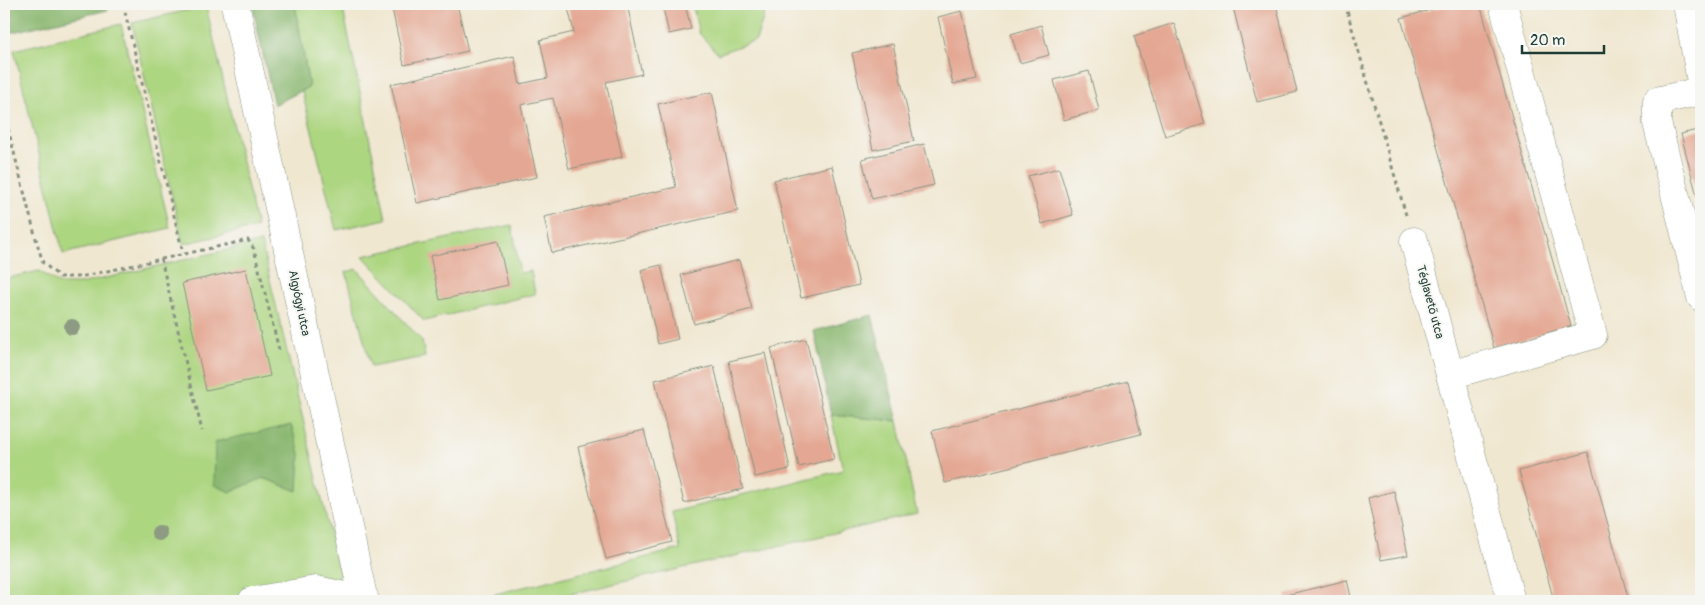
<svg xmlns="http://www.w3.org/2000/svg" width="1705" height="605" font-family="Pangolin,sans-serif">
  <rect width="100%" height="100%" fill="#f6f6f2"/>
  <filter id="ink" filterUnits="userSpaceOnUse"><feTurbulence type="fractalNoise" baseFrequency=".02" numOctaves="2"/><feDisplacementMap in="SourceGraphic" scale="10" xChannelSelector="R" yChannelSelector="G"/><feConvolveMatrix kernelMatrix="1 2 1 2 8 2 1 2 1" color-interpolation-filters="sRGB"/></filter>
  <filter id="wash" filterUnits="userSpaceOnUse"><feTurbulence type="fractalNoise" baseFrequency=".0096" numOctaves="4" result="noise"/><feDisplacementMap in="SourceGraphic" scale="20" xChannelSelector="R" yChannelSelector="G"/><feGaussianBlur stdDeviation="1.12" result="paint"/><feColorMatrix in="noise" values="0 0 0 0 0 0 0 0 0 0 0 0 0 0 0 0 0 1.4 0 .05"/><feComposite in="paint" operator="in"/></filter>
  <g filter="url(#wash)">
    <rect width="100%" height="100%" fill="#f0e7d0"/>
    <g fill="#add681" stroke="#668a5a">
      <path d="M295 4H342L386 219 336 230 302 91 309 87Z"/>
      <path d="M692 4H767V5L756 40 718 54 699 33Z"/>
      <path d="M206 6 257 227 183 244 132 23Z"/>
      <path d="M121 24 170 228 63 254 14 50Z"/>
      <path d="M512 225 520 273 531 271 535 294 424 321 363 256Z"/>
      <path d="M261 242 346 601H4V279L39 271 60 284H80Z"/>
      <path d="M357 269 422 341 425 357 371 367 346 272Z"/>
      <path d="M831 415 898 421 917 514 540 601H466L680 549 672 512 843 470Z"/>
    </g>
    <g fill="#8ab76f" stroke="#547a52">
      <path d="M4 4H109L108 10 4 34Z"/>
      <path d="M252 4H295L309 87 274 105Z"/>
      <path d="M872 315 898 421 831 415 814 331Z"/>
      <path d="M291 425 300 453 298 491 263 478 230 492 214 485 215 442Z"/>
    </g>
    <g id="blocks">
      <g fill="#e4a793">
        <path d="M391 4H457L468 51 404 65Z"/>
        <path d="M567 4H627L642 74 606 82 622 157 569 169 553 98 521 105 537 177 417 203 391 84 514 56 520 84 548 78 540 40 574 32Z"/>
        <path d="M662 4H685L691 29 669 34Z"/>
        <path d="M1246 4H1276L1297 92 1257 102 1233 7Z"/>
        <path d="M1452 4H1480L1571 326 1494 348 1401 18Z"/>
        <path d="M962 11 977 79 953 84 938 17Z"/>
        <path d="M1174 23 1205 124 1165 136 1134 36Z"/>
        <path d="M1041 25 1049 55 1020 63 1011 34Z"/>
        <path d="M893 44 914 141 873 150 852 53Z"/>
        <path d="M1089 71 1099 110 1064 120 1054 80Z"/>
        <path d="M712 92 738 211 552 253 544 217 676 187 658 104Z"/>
        <path d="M1701 129V212L1681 134Z"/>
        <path d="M924 144 934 185 872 199 862 159Z"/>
        <path d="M832 166 859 285 801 298 774 180Z"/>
        <path d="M1059 168 1073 215 1042 224 1028 176Z"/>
        <path d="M498 241 508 285 440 300 430 256Z"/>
        <path d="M739 260 752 309 694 324 681 275Z"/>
        <path d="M661 265 678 339 658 344 641 270Z"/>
        <path d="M246 269 270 376 206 390 182 283Z"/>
        <path d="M806 339 834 459 799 467 771 348Z"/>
        <path d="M765 353 790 469 755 477 729 361Z"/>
        <path d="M714 366 743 489 684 503 655 380Z"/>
        <path d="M1128 381 1141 434 945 483 932 431Z"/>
        <path d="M644 430 672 542 606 559 578 447Z"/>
        <path d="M1588 452 1629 601H1554L1519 471Z"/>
        <path d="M1394 491 1408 555 1381 560 1368 498Z"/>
        <path d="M1347 580 1352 601H1288L1286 595Z"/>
      </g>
    </g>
  </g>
  <g filter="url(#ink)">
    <use href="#blocks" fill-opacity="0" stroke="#889282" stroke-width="1"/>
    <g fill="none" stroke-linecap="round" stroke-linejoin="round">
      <g stroke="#889282" stroke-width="29">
        <g id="minor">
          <path d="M235 4 364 601"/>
          <path d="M1687 4 1701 81"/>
          <path d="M1701 91 1657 101V123L1701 297"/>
          <path d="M1414 241 1511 601"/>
          <path d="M1450 375 1593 335 1503 4"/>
          <path d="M252 601 316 590 350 597H364"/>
        </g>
      </g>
      <g stroke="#889282" stroke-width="3" stroke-dasharray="4 4" stroke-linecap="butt">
        <path d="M123 4 183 253"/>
        <path d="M1345 4 1406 215"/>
        <path d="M4 113 36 239 43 263 60 277H80L248 240 254 249 279 350"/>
        <path d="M161 259 202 431"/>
      </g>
      <use href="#minor" stroke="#fff" stroke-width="28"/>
    </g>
    <g fill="#8c9b82">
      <circle cx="72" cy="327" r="8"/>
      <circle cx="159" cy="533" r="8"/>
    </g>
  </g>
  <g text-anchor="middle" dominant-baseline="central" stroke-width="4" stroke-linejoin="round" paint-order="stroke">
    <g font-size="12" fill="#1f3d34" stroke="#f6f6f2">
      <text transform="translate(1430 302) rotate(75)">Téglavető utca</text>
      <text transform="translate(299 303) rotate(78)">Algyógyi utca</text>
    </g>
  </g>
  <rect width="1705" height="605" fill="none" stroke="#f6f6f2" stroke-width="20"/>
  <path d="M1522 45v8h82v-8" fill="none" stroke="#1f3d34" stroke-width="2.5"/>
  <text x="1530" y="45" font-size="15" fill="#1f3d34" stroke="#f6f6f2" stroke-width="4" paint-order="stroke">20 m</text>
</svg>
